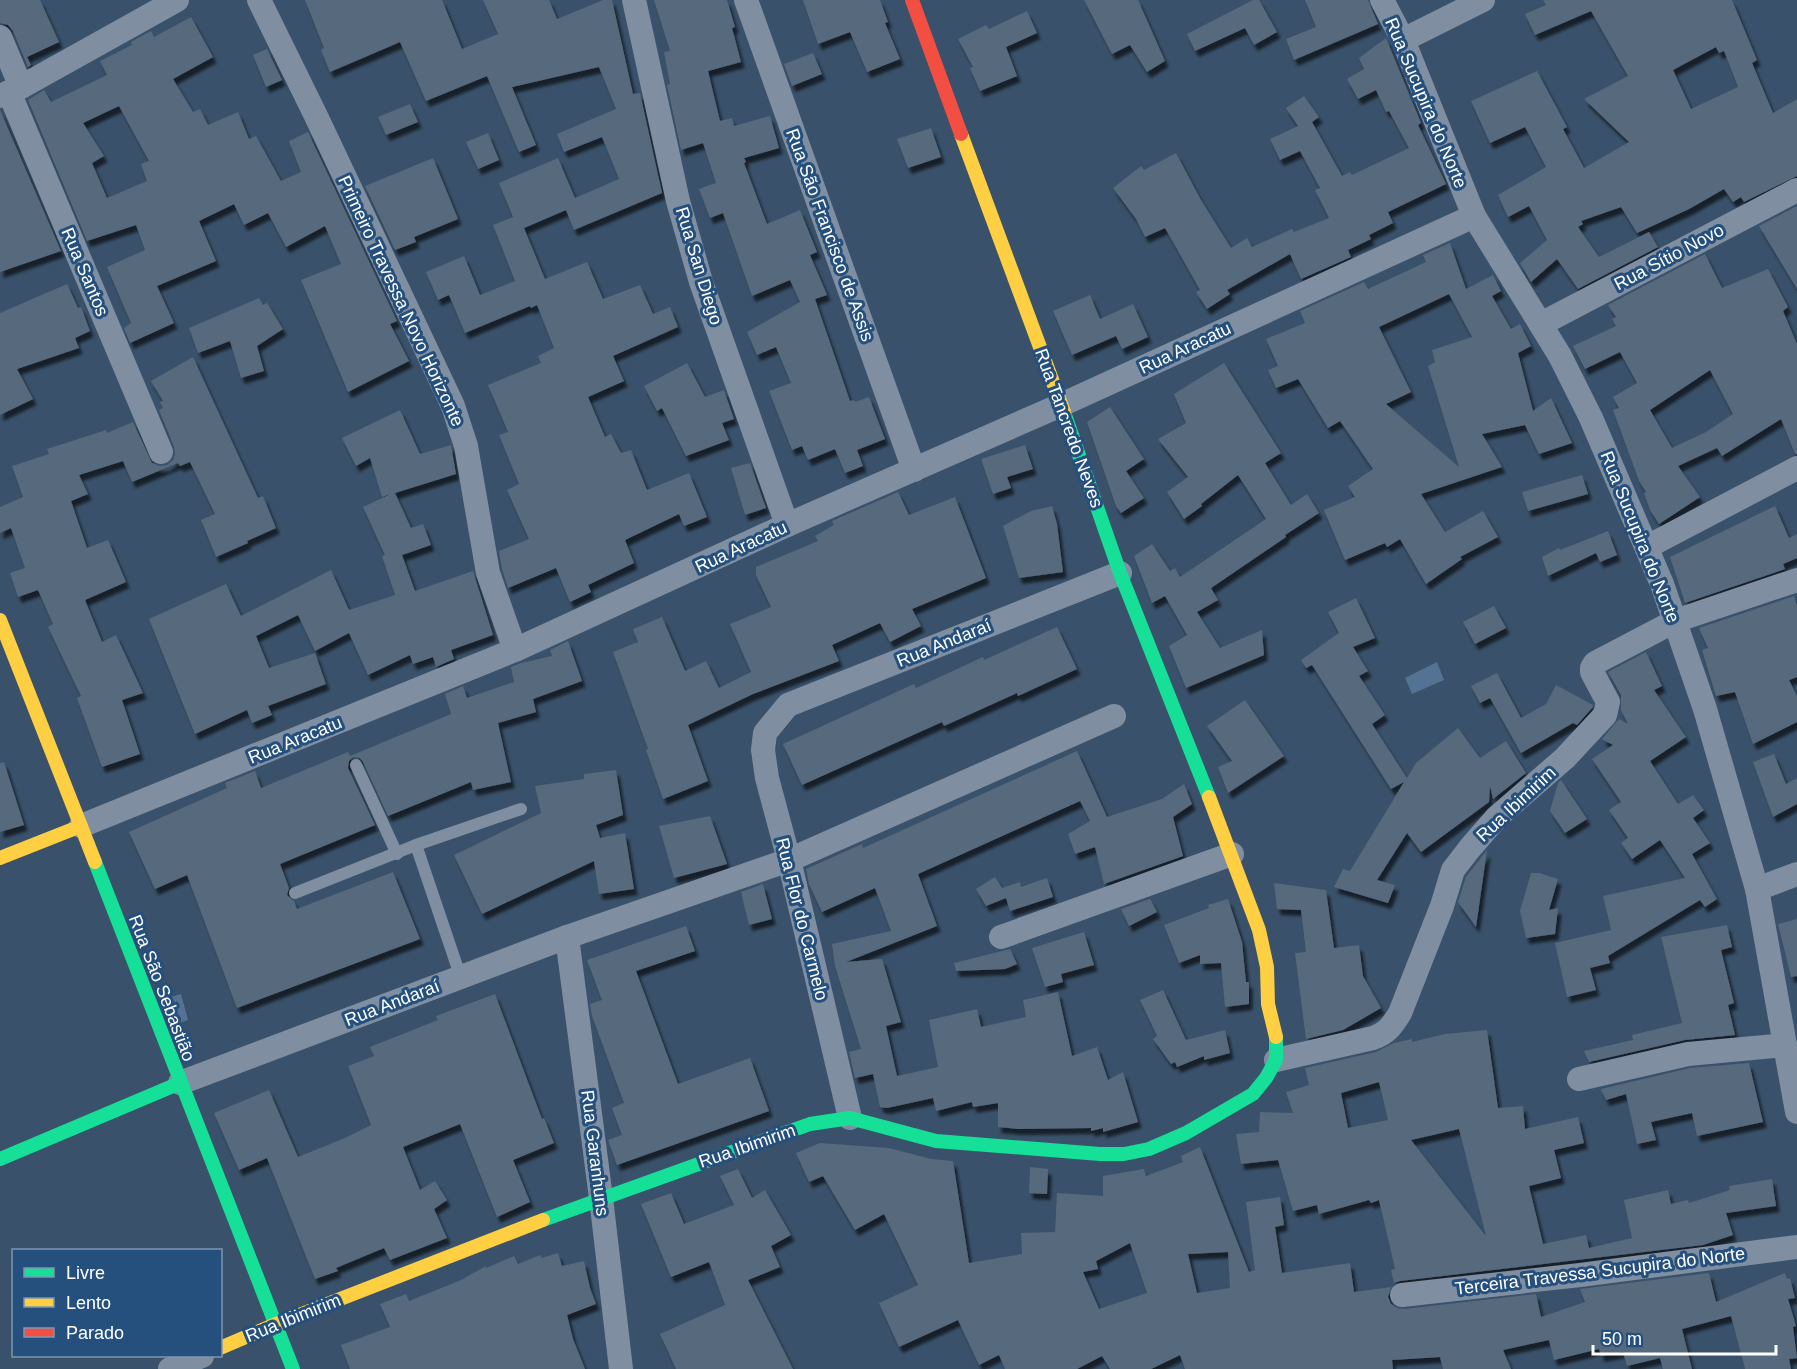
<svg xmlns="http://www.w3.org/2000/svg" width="1797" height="1369" font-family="Arial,sans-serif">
  <defs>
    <filter id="shadow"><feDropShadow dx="3.5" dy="6" stdDeviation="1.5" flood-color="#0009"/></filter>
  </defs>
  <rect width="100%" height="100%" fill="#39516a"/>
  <g fill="#547293">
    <path d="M1437 662 1444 680 1412 694 1405 678Z"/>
    <path d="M181 994 188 1020 172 1026 161 1000Z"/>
  </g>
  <g fill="#56697d" fill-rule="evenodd" filter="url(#shadow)">
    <path d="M0 0H40L59 42 27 57 31 65 28 67 13 31 8 25 0 23Z"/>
    <path d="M305 0H442L462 49 498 34 483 0H549L557 19 603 0H612L633 94 640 93 662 193 574 230 566 210 524 228 545 279 587 262 603 299 640 285 653 314 670 307 678 327 613 356 624 381 588 397 605 437 611 434 621 453 631 450 647 490 689 473 707 517 684 526 679 514 625 540 634 563 588 585 591 592 570 602 556 568 508 588 502 569 499 551 529 539 507 490 519 484 499 435 508 432 488 385 541 363 538 356 554 348 537 305 531 308 530 306 465 333 449 295 438 300 426 272 464 256 480 295 515 281 493 225 513 217 499 183 558 158 575 198 619 179 602 137 564 152 557 134 616 109 599 67 512 87 536 145 519 152 487 76 426 101 400 42 330 72 321 50 324 48Z"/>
    <path d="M654 0H727L735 27 732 28 741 62 708 71 720 121 732 118 734 126 770 116 779 148 744 158 746 162 744 163 767 224 800 210 817 252 810 255 827 295 815 299 850 401 854 400 855 402 869 397 885 439 857 450 863 466 845 473 835 449 808 460 802 446 792 450 769 391 791 383 776 347 757 355 747 332 800 302 790 280 752 296 723 213 710 218 699 189 716 183 703 143 681 150 667 85 670 84 664 52 670 51Z"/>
    <path d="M803 0H880L888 22 885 23 900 59 867 72 850 32 818 44Z"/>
    <path d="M1084 0H1138L1165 61 1147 72 1130 45 1112 54Z"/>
    <path d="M1253 0H1259L1277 32 1254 45 1245 28 1195 51 1187 34Z"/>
    <path d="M1305 0H1368L1378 24 1294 60 1286 39 1316 27Z"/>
    <path d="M1543 0H1732L1757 60 1752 63 1773 113 1797 99V176L1744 202 1741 197 1733 202 1724 189 1689 209 1637 233 1621 207 1581 221 1583 224 1578 227 1599 257 1649 232 1658 247 1578 289 1557 259 1531 282 1520 263 1547 240 1529 206 1508 217 1498 195 1546 167 1525 127 1490 143 1471 101 1537 71 1567 127 1563 129 1584 168 1629 142 1584 99 1628 76 1591 11 1535 35 1525 14 1546 5ZM1716 47 1719 53 1724 51 1738 87 1691 109 1673 70Z"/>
    <path d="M1027 11 1037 33 1006 47 1017 76 980 91 970 68 973 67 958 39 986 25 989 29Z"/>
    <path d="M191 17 213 57 173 79 193 112 200 109 208 125 238 112 249 139 256 136 281 181 301 172 289 141 308 132 397 321 390 324 409 361 348 392 301 280 341 264 325 226 286 247 268 213 244 225 234 204 199 221 216 261 157 286 174 323 130 343 124 328 131 323 107 267 145 250 136 225 87 241 28 100 44 90 51 102 107 75 100 61 132 45 131 42 151 31 154 37ZM119 106 149 161 141 164 147 181 107 198 92 163 104 156 83 123Z"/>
    <path d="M1386 38 1421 123 1418 125 1446 184 1388 212 1393 223 1369 235 1371 239 1348 250 1351 257 1301 279 1290 254 1227 290 1230 294 1207 309 1196 292 1200 290 1165 228 1145 237 1136 219 1113 188 1141 166 1144 170 1176 153 1201 200 1231 248 1247 238 1252 247 1292 229 1294 232 1329 218 1315 190 1320 188 1300 151 1280 160 1270 139 1298 126 1286 108 1304 96 1319 117 1312 122 1342 176 1350 172 1352 175 1409 148 1389 111 1386 112 1376 90 1358 99 1347 79 1364 69 1359 58Z"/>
    <path d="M267 49 282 80 266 87 253 55Z"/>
    <path d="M813 53 822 74 792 86 784 64Z"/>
    <path d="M410 104 418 122 386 135 378 117Z"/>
    <path d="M0 110 61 251 0 272Z"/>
    <path d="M931 128 941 157 908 168 897 139Z"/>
    <path d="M488 133 499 160 478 169 466 142Z"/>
    <path d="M433 158 458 219 414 237 416 242 395 250 365 186Z"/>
    <path d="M1797 206V289L1759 226Z"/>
    <path d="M1450 243 1466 289 1493 275 1501 291 1492 296 1511 329 1520 324 1531 346 1518 353 1533 411 1551 398 1572 443 1539 454 1525 425 1482 434 1502 467 1421 494 1445 532 1483 511 1498 537 1460 557 1462 559 1426 584 1400 539 1387 547 1385 543 1345 560 1324 510 1355 497 1348 486 1373 469 1340 421 1328 428 1298 379 1276 388 1268 370 1278 366 1266 339 1305 323 1300 311 1364 282 1368 289 1426 262 1423 255ZM1449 294 1472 337 1432 350 1435 362 1428 366 1459 467 1386 404 1411 392 1379 327Z"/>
    <path d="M1705 254 1722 288 1768 269 1788 307 1783 311 1797 344V454H1795L1781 419 1722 456 1717 448 1678 466 1700 497 1659 524 1650 510 1644 493 1646 492 1639 481 1613 410 1619 408 1613 397 1637 383 1620 352 1585 369 1573 346 1616 326 1612 319 1616 317 1608 305ZM1710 370 1733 414 1706 432 1672 448 1650 410Z"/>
    <path d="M67 284 78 308 81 307 90 331 75 338 79 348 17 369 33 399 0 415V313Z"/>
    <path d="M1090 295 1100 319 1133 304 1148 337 1122 349 1116 336 1072 355 1053 311Z"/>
    <path d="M259 298 263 305 267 303 283 329 257 346 264 371 241 378 230 341 198 353 189 328Z"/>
    <path d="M193 357 258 498 263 496 276 528 247 541 248 543 216 557 201 520 215 514 190 462 180 466 178 463 132 482 123 461 79 475 88 494 71 501 87 548 108 540 126 582 85 600 102 642 116 635 143 693 122 700 140 754 102 767 77 698 81 696 48 627 53 624 38 590 18 597 10 573 25 568 11 528 0 533V507L23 497 12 466 49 454 47 449 106 430 107 433 133 422 152 463 160 466 167 465 173 460 175 454 174 447 159 410 163 408 160 402 163 401 151 381Z"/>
    <path d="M687 363 705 397 724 390 734 419 722 423 729 440 686 456 662 408 657 411 644 386Z"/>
    <path d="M1224 363 1281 453 1265 463 1291 505 1307 494 1319 513 1285 535 1286 537 1211 588 1218 600 1197 612 1220 648 1262 630 1264 655 1186 688 1169 646 1187 635 1165 596 1152 603 1134 556 1152 544 1170 571 1175 568 1180 577 1266 519 1238 475 1201 504 1202 506 1184 519 1167 492 1188 477 1158 439 1186 423 1174 394Z"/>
    <path d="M1110 407 1144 459 1126 471 1144 498 1121 513 1116 506 1087 422Z"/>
    <path d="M400 410 420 454 451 445 456 474 395 493 411 528 423 524 431 545 402 555 415 591 473 571 493 635 451 650 454 659 436 667 433 657 413 664 410 655 368 675 349 633 315 651 298 615 256 636 269 668 315 653 326 684 268 706 272 715 252 723 247 710 195 734 149 619 226 584 241 616 331 570 349 610 395 595 382 556 385 555 363 507 391 494 382 497 370 458 356 466 342 438Z"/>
    <path d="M1025 445 1033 469 1007 477 1011 488 993 494 981 459Z"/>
    <path d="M750 463 766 508 745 515 731 468Z"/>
    <path d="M1582 475 1588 494 1528 511 1522 492Z"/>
    <path d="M898 492 909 515 955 497 986 578 912 609 921 626 890 642 880 623 832 645 839 661 753 694 688 725 708 781 663 799 646 750 648 749 613 652 638 642 633 629 662 617 685 671 706 661 719 688 751 672 730 624 771 607 756 575V567L818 541 815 536 834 525 832 521Z"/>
    <path d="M1052 506 1057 524 1063 572 1019 578 1003 526 1031 511Z"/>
    <path d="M1775 506 1789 538 1797 534V558L1783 564 1785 569 1685 603 1670 557Z"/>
    <path d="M1608 531 1617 555 1600 562 1596 553 1548 576 1542 557 1559 548 1560 550Z"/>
    <path d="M1794 596 1797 606V677L1789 680 1797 696V722L1753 744 1735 692 1716 696 1702 650 1708 648 1699 628Z"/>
    <path d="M1356 598 1375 638 1353 647 1368 671 1359 676 1385 715 1372 724 1407 778 1416 763 1458 728 1480 758 1506 741 1526 773 1493 799 1490 786 1489 802 1421 852 1407 833 1377 880 1395 885 1388 903 1334 887 1343 869 1350 871 1404 782 1391 789 1312 665 1306 668 1301 660 1339 633 1328 612Z"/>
    <path d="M1494 606 1506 628 1475 644 1463 622Z"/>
    <path d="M1057 627 1077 669 1018 696 1017 693 944 726 942 722 802 785 783 744 914 684 916 688 983 657 984 660Z"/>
    <path d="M568 641 582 681 533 699 536 712 498 723 511 782 473 790 471 782 388 816 363 762 360 758 353 757 349 761 348 768 375 825 280 864 289 888 287 895 294 901 297 909 393 872 420 939 237 1008 187 875 155 889 129 832 227 788 225 783 255 771 261 788 348 752 350 756 451 714 445 694 463 686 467 698 514 682 511 667 521 663 552 656 550 650Z"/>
    <path d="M1646 652 1662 686 1654 690 1686 737 1650 761 1678 804 1693 795 1704 810 1693 818 1710 843 1692 854 1717 899 1705 907 1700 900 1608 956 1610 963 1590 968 1596 990 1567 997 1555 943 1611 930 1603 896 1685 878 1660 840 1632 859 1621 843 1628 838 1609 810 1621 802 1592 759 1613 745 1602 739 1619 719 1628 724 1621 710V695L1608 672Z"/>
    <path d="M1497 673 1521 718 1546 704 1556 685 1593 705 1592 708 1577 725 1573 723 1521 753 1490 698 1480 703 1471 686Z"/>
    <path d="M1245 700 1284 756 1228 793 1218 767 1232 761 1207 726Z"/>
    <path d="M1077 751 1107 817 1162 799 1184 784 1192 804 1173 817 1183 856 1104 884 1095 847 1075 854 1068 834 1090 821 1080 801 918 874 937 926 846 962 882 959 901 1022 886 1026 897 1076 938 1067 929 1020 977 1009 981 1027 1026 1017 1023 1000 1058 992 1072 1056 1097 1047 1108 1080 1123 1072 1138 1122 1103 1132V1128L1091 1131V1128L1019 1129 998 1127V1103L973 1107 972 1102 936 1111 933 1098 887 1108 880 1107 873 1074 855 1078 849 1052 861 1049 835 966 832 944 891 931 875 888 822 912 809 884 806 869 862 844 863 848Z"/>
    <path d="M1774 754 1786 784 1797 778V804L1773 817 1753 762Z"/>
    <path d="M4 762 24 825 0 832V763Z"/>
    <path d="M616 770 623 815 596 825 600 838 625 833 634 889 599 894 594 861 482 914 454 855 541 813 535 786 584 779V774Z"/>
    <path d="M1561 780 1587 819 1565 833 1550 811 1558 783Z"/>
    <path d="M710 816 727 864 674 878 659 826Z"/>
    <path d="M1487 850 1476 927 1458 902 1466 877Z"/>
    <path d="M1531 873H1539L1558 879 1549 910 1558 908 1555 934 1526 938 1520 911Z"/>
    <path d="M995 877 1002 888 1020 882 1021 887 1047 878 1053 897 1010 911 1006 898 986 906 976 889Z"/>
    <path d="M1274 883 1326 890 1334 948 1359 945 1363 976 1381 1008 1343 1030 1306 1039 1295 953 1306 952 1301 910 1277 909Z"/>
    <path d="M763 884 772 919 749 925 741 892Z"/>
    <path d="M1150 899 1157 912 1129 926 1121 909Z"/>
    <path d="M1228 899 1242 942 1246 982H1249V1004L1225 1007 1221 963 1200 964V955L1179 963 1164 925 1209 908 1208 905Z"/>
    <path d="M1797 919V976L1791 977 1778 924Z"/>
    <path d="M1727 925 1732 947 1721 950 1734 1003 1728 1005 1735 1035 1685 1040 1589 1062 1584 1051 1633 1040 1632 1035 1682 1023 1661 937Z"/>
    <path d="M686 926 695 951 636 971 678 1084 750 1058 769 1111 617 1165 608 1140 622 1135 612 1108 624 1103 592 1016 590 1004 602 1000 587 960Z"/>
    <path d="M1084 932 1094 965 1061 974 1063 982 1045 987 1032 948Z"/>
    <path d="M1010 949 1017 964 1005 969 956 971 954 963Z"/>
    <path d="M1163 990 1186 1040 1225 1030 1230 1053 1204 1060V1056L1177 1067 1175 1062 1171 1064 1153 1039 1157 1036 1140 1000Z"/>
    <path d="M495 994 542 1119 544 1118 554 1143 513 1160 530 1202 497 1217 460 1124 403 1147 420 1190 435 1181 447 1200 434 1209 447 1238 390 1260 384 1248 336 1268 338 1271 315 1279 267 1158 239 1170 214 1113 269 1090 298 1157 345 1138 371 1125 348 1066 374 1056 370 1047 438 1020 436 1016Z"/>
    <path d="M1487 1030 1498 1108 1523 1106 1525 1129 1578 1117 1584 1143 1554 1150 1561 1178 1529 1186 1543 1244 1586 1235 1589 1248 1632 1238 1624 1200 1668 1190 1671 1204 1688 1200 1689 1203 1730 1190 1729 1186 1772 1179 1776 1206 1726 1213 1733 1235 1703 1245 1400 1281 1394 1283 1391 1270 1395 1269 1379 1200 1371 1203 1369 1200 1319 1214 1317 1205 1293 1211 1278 1160 1241 1164 1236 1134 1259 1132 1260 1112 1293 1113 1286 1092 1309 1085 1305 1068 1376 1052 1394 1043 1412 1039V1042L1445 1034ZM1379 1082 1388 1120 1348 1128 1341 1093ZM1459 1129 1486 1236 1411 1140Z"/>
    <path d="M1749 1063 1763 1122 1697 1136 1692 1113 1651 1122 1656 1140 1637 1144 1626 1094 1606 1100 1601 1089 1690 1068Z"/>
    <path d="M820 1143 889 1148 931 1159 953 1161 969 1263 1022 1254 1021 1233 1055 1232 1057 1193 1103 1196V1176L1144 1169 1146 1176 1183 1162 1181 1156 1200 1147 1249 1272 1255 1270 1246 1202 1280 1197 1284 1225 1275 1227 1282 1273 1350 1263 1354 1292 1391 1287 1388 1297 1391 1304 1397 1308 1404 1309 1536 1294 1541 1317 1585 1302 1580 1289 1709 1273 1716 1302 1785 1273 1787 1279 1790 1278 1795 1298 1788 1299 1796 1326 1793 1327 1797 1358 1789 1359 1791 1369H1745L1731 1316 1682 1329 1692 1369H1663L1660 1358 1627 1366 1623 1352 1601 1356 1599 1349 1554 1360 1549 1340 1503 1350 1511 1369H1443L1440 1357 1392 1360 1393 1369H1185L1180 1355 1151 1369H1110L1102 1356 1077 1369H1005L999 1355 979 1365 958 1320 899 1347 879 1303 918 1285 884 1214 855 1230 823 1176 809 1182 796 1153ZM1130 1243 1147 1293 1099 1309 1083 1272 1098 1269 1096 1261ZM1228 1252 1230 1288 1197 1293 1188 1254Z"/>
    <path d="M1030 1167 1048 1169 1047 1194 1029 1193Z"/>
    <path d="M738 1169 752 1198 765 1190 791 1235 771 1246 780 1267 748 1280 793 1369H676L660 1334 725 1305 709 1262 671 1277 641 1204 671 1193 684 1224 734 1205 720 1176Z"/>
    <path d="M558 1253 562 1266 584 1261 590 1288 596 1304 567 1315 573 1339 585 1369H350L341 1345 390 1327 380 1304 406 1294 409 1301 461 1280 486 1266V1268L514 1256 518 1264 540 1255 542 1258Z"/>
  </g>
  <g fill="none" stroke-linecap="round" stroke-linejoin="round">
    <g stroke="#7f8fa1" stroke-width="12">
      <path d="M356 765 397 854"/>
      <path d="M416 845 461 978"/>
      <path d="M295 893 416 845 521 809"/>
    </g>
    <g stroke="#7f8fa1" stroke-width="24">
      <path d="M259 0 316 116 453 406 466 446 488 573 515 650"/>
      <path d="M634 0 678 201 701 282 787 525"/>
      <path d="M746 0 914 470"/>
      <path d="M1382 0 1403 40 1474 216 1560 356 1591 418 1662 584 1705 709 1757 889 1797 1112"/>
      <path d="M0 37 21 87"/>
      <path d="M1403 40 1483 0"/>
      <path d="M9 92 161 452"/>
      <path d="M0 96 21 87 177 0"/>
      <path d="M1541 324 1797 190"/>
      <path d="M1647 547 1797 468"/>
      <path d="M81 826 515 650 787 525 1061 405 1474 216"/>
      <path d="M1757 889 1797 874"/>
      <path d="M567 937 601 1198 621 1369"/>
      <path d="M1001 937 1232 854"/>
      <path d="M1276 1060 1373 1038C1387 1033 1392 1026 1400 1013L1442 906 1453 870 1470 848 1497 817 1565 758 1605 715 1608 702 1592 672V668L1595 663 1675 621 1797 580"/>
      <path d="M1579 1079 1688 1054 1785 1045"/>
      <path d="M180 1083 567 937 789 860 1114 716"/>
      <path d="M850 1118 789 860 767 778 763 750 765 733 788 705 1120 573"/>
      <path d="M1402 1295 1580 1275 1797 1247"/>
      <path d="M170 1369 202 1356"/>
    </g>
    <g stroke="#16e098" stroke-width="14">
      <path d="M1064 412 1120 573 1209 797"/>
      <path d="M95 862 293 1369"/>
      <path d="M0 1159 180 1083"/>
      <path d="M543 1220 810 1124 850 1118 936 1141 1100 1154H1124L1149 1149 1186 1133 1253 1094 1266 1078 1276 1060V1037"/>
    </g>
    <g stroke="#ffcf43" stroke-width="14">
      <path d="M961 134 1064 412"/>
      <path d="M0 620 95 862"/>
      <path d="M1209 797 1259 930 1267 967 1268 1004 1276 1037"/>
      <path d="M0 858 81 826"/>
      <path d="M220 1348 276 1324 543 1220"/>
    </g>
    <path stroke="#f24e42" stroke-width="14" d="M912 0 961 134"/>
  </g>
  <g text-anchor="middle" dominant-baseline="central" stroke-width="6" stroke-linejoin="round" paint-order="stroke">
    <g font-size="18" fill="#fff" stroke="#25507e">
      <text transform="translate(1426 103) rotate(67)">Rua Sucupira do Norte</text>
      <text transform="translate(830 235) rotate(70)">Rua São Francisco de Assis</text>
      <text transform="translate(1669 257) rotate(-28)">Rua Sítio Novo</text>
      <text transform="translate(699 266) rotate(73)">Rua San Diego</text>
      <text transform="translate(85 272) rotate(67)">Rua Santos</text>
      <text transform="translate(401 301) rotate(65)">Primeiro Travessa Novo Horizonte</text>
      <text transform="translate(1185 348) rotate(-25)">Rua Aracatu</text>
      <text transform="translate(1069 428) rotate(70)">Rua Tancredo Neves</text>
      <text transform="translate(1640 537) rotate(68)">Rua Sucupira do Norte</text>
      <text transform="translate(741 547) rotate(-25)">Rua Aracatu</text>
      <text transform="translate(944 643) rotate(-22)">Rua Andaraí</text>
      <text transform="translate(295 740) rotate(-22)">Rua Aracatu</text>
      <text transform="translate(1516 804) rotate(-43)">Rua Ibimirim</text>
      <text transform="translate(802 919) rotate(76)">Rua Flor do Carmelo</text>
      <text transform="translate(162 988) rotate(69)">Rua São Sebastião</text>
      <text transform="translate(392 1003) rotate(-21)">Rua Andaraí</text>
      <text transform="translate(747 1146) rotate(-19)">Rua Ibimirim</text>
      <text transform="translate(595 1153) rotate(83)">Rua Garanhuns</text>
      <text transform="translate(1600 1271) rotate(-7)">Terceira Travessa Sucupira do Norte</text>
      <text transform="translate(293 1318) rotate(-22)">Rua Ibimirim</text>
    </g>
  </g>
  <rect x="12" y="1249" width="210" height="108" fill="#25507e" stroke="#7c96b2" stroke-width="1.5"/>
  <rect x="24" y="1268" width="30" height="9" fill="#16e098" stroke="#7c96b2" stroke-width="1.5"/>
  <text x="66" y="1279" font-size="18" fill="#ffffff">Livre</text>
  <rect x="24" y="1298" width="30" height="9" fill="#ffcf43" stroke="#7c96b2" stroke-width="1.5"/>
  <text x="66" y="1309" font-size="18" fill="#ffffff">Lento</text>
  <rect x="24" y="1328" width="30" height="9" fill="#f24e42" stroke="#7c96b2" stroke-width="1.5"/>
  <text x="66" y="1339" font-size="18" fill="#ffffff">Parado</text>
  <path d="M1593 1345v9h183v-9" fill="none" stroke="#ffffff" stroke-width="3"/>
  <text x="1602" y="1345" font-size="18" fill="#ffffff" stroke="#25507e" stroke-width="4.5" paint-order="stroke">50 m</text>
</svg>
